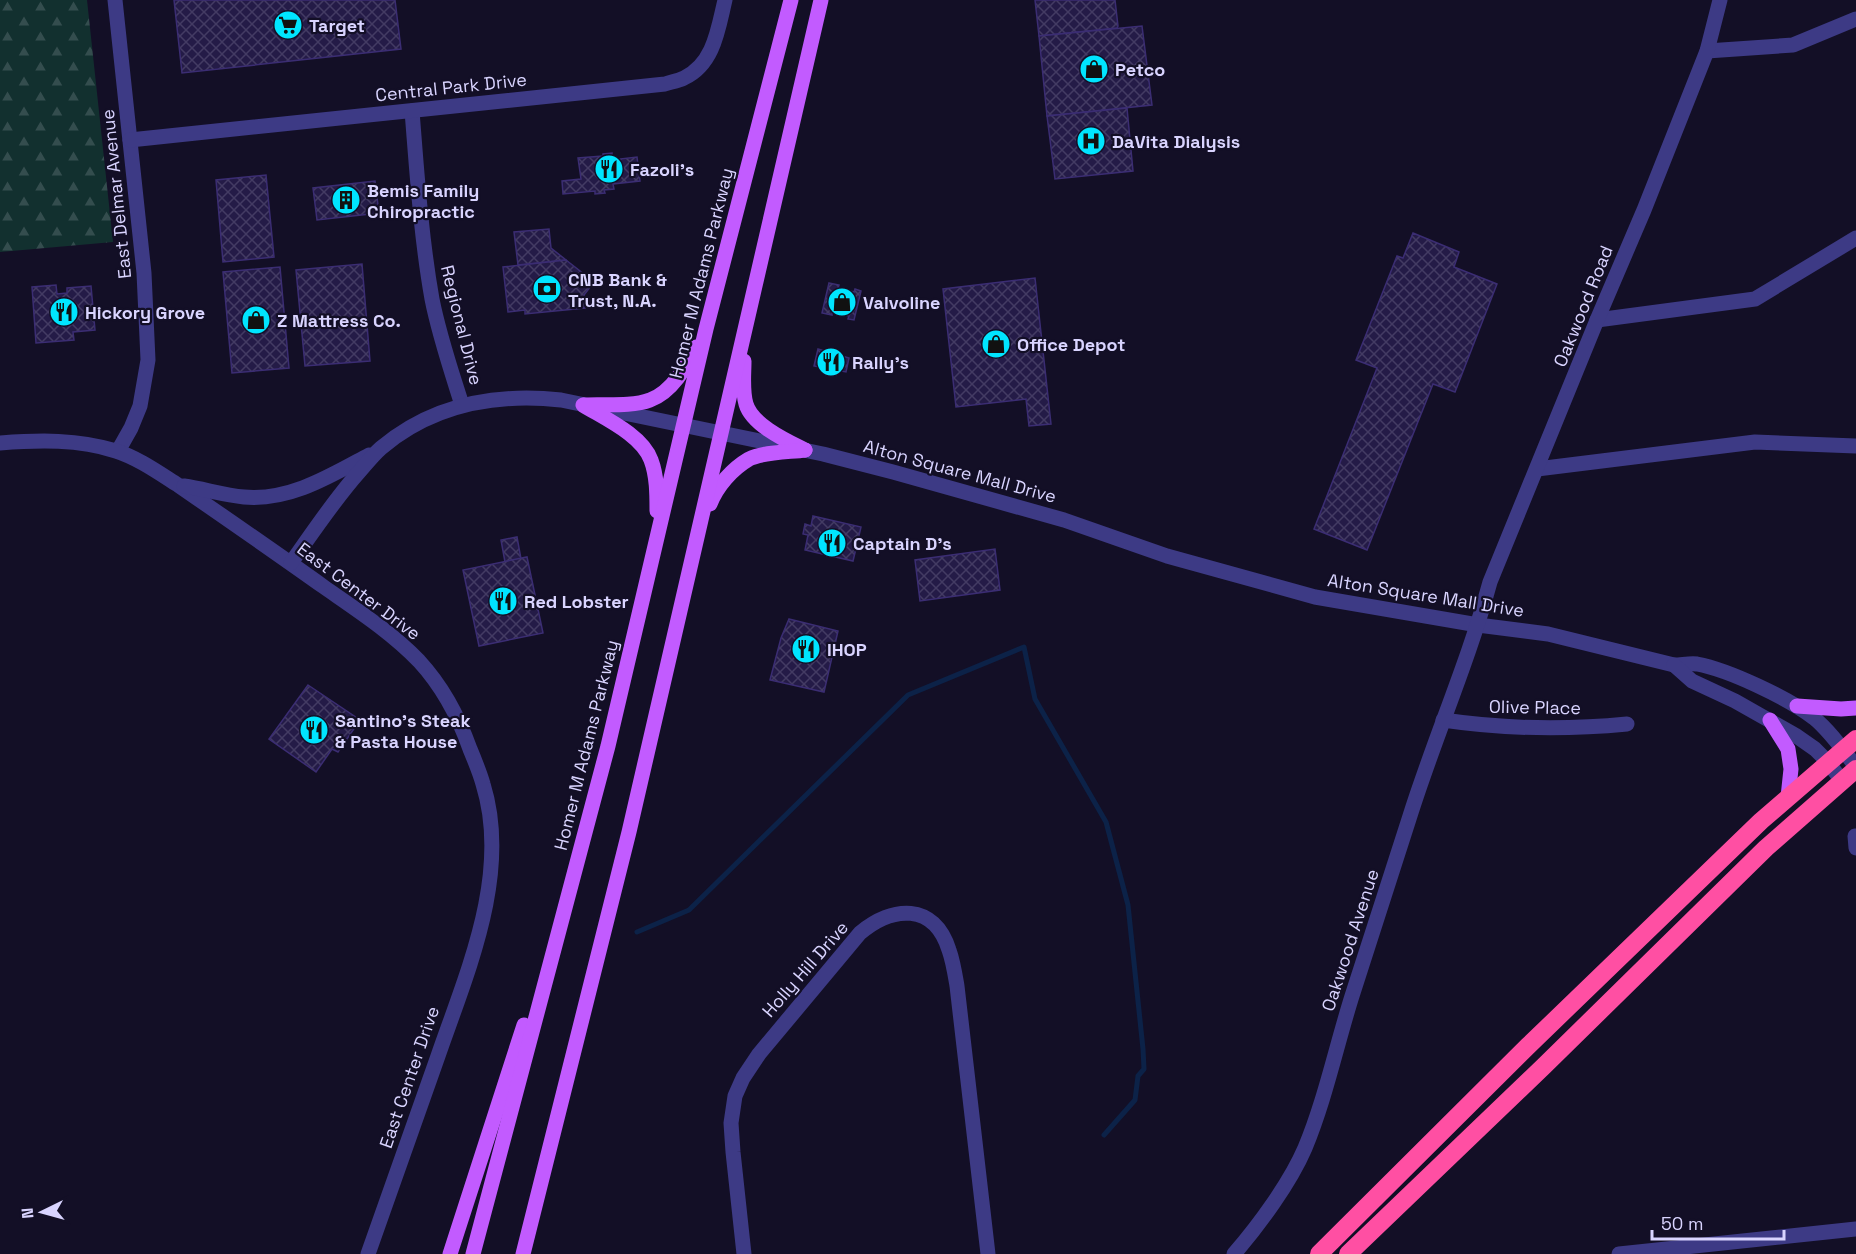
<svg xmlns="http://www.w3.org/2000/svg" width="1856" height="1254" font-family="'Space Grotesk',sans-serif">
  <defs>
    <pattern id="forest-firs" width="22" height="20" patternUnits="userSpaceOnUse" patternTransform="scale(1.5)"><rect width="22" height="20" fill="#12302f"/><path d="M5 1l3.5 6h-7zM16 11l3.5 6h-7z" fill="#344d4e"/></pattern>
    <pattern id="building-cross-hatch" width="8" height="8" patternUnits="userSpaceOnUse" patternTransform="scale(1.5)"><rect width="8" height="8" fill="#241b47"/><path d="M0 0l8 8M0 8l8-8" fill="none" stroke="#433b63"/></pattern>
  </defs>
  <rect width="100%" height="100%" fill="#130f26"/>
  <path fill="url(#forest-firs)" d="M0 0H87L113 242 0 252Z"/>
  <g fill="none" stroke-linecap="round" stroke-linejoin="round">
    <path stroke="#0c2248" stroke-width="5" d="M637 932 689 910 908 695 1024 647 1035 699 1106 822 1128 905 1143 1049 1144 1069 1138 1076 1135 1100 1104 1135"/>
  </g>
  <g fill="url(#building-cross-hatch)" stroke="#3b2d73" stroke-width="1.5">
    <path d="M174 0H395L401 49 182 73Z"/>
    <path d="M1035 0H1115L1118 26 1117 28 1039 36Z"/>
    <path d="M1142 26 1152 105 1047 116 1039 36Z"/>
    <path d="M1127 108 1133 171 1055 179 1047 116Z"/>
    <path d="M612 153V160L637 157 640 181 613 184 614 189 604 190 605 193 595 194V191L563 194 562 181 581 179 578 158 603 156V154Z"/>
    <path d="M266 175 274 257 223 262 216 180Z"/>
    <path d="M375 181 379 213 317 220 313 188Z"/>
    <path d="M549 229 551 248 566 260 518 265 514 232Z"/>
    <path d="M1413 233 1459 252 1454 267 1497 284 1455 392 1433 384 1367 550 1314 529 1377 368 1356 360 1397 256 1403 258Z"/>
    <path d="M566 260 594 282 584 295 585 308 525 314V310L508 312 503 267Z"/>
    <path d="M362 264 370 361 305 366 296 270Z"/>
    <path d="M280 267 289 368 232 373 223 272Z"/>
    <path d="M1035 278 1051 424 1029 426 1026 399 956 407 943 289Z"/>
    <path d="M829 283 839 285 838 288 854 292 855 289 861 291 854 320 848 319 849 316 841 314 832 312V315L822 313Z"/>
    <path d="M56 285 57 294 67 293V288L91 286 95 330 73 332 74 340 36 343 32 287Z"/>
    <path d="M818 349 849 358 846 372 814 366Z"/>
    <path d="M813 516 861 527 853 561 805 550 808 535 803 534 805 524 811 526Z"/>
    <path d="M517 537 521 559 505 562 501 540Z"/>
    <path d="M995 549 1000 590 920 601 915 560Z"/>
    <path d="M527 557 543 633 479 646 463 570Z"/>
    <path d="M789 619 838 631 824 692 770 680 781 638Z"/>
    <path d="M308 685 360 720 338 752 332 749 316 772 269 739Z"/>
  </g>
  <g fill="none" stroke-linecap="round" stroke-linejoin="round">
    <g stroke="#3d3a85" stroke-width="15">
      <path d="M115 0 144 273 148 360 140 406 131 428 118 451"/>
      <path d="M1707 51 1793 45 1856 19"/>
      <path d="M412 111C417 173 421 237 432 299 439 335 451 370 462 405"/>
      <path d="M130 140 665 84C671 82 678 81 684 78 714 64 718 29 725 0"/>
      <path d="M1597 320 1755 299 1856 238"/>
      <path d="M0 443C39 440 78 439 116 451 138 458 159 473 178 485 227 519 275 552 324 587 357 610 391 632 419 661 442 686 459 718 470 749 475 761 480 773 483 784 511 874 467 972 438 1056 415 1122 391 1188 368 1254"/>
      <path d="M1537 469 1755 442 1856 446"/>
      <path d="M184 486C204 489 224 495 244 497 290 501 330 476 369 455"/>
      <path d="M291 563C313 532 334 500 359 472 366 464 373 455 381 448 432 405 495 393 561 400L823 454 893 472 1064 520 1167 556 1315 597 1478 625 1548 634 1674 665C1681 665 1690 663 1697 664 1729 670 1788 698 1814 718 1830 731 1843 750 1856 767"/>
      <path d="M1674 665 1692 681 1735 701 1795 735 1815 749 1828 762 1842 781"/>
      <path d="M1443 720C1504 729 1565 730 1627 724"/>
      <path d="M1855 836 1856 848"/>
      <path d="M744 1254 733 1152 731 1123 735 1096 743 1078 759 1054 860 933C892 906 934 902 949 950 953 961 955 974 957 986L988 1254"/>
      <path d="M1234 1254C1259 1225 1290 1183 1305 1148 1325 1100 1336 1047 1352 996 1371 937 1390 878 1409 819 1434 739 1468 663 1490 582L1597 320 1644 210 1707 51 1720 0"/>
      <path d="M1619 1254 1856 1229"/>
    </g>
    <g stroke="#c25bff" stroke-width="15">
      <path d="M744 361C744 374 742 391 746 404 752 425 787 441 805 450"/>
      <path d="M583 405C604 418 642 435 651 460 657 476 657 494 657 511"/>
      <path d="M584 405C604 404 632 407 650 400 672 392 686 367 696 347"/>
      <path d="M710 504C717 486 732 469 749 459 762 452 790 452 805 450"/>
      <path d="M1797 706 1841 709 1856 708"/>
      <path d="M1770 720 1788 749 1791 769 1788 797"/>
      <path d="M450 1254 524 1025"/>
      <path d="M473 1254 608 746 706 329 791 0"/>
      <path d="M523 1254 629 832 821 0"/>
    </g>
    <g stroke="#ff4fa3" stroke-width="18">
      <path d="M1319 1254 1528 1046 1761 821 1856 739"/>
      <path d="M1348 1254 1544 1066 1766 848 1856 769"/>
    </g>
  </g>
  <defs>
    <g id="supermarket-disc" transform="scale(1.5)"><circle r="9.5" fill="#00e5ff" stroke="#130f26"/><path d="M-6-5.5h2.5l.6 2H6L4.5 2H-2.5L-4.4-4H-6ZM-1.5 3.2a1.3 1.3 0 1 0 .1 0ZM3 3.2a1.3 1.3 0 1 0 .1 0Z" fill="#111"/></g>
    <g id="shop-disc" transform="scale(1.5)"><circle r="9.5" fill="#00e5ff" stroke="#130f26"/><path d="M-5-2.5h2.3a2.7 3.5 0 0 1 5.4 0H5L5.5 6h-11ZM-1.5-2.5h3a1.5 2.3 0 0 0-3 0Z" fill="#111"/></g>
    <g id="hospital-disc" transform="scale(1.5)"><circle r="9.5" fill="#00e5ff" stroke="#130f26"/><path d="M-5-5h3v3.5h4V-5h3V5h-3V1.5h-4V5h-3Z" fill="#111"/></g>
    <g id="restaurant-disc" transform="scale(1.5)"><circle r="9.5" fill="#00e5ff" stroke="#130f26"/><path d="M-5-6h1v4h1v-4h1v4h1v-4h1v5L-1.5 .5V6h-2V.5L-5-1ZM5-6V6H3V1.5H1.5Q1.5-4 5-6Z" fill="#111"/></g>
    <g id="building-disc" transform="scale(1.5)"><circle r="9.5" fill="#00e5ff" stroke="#130f26"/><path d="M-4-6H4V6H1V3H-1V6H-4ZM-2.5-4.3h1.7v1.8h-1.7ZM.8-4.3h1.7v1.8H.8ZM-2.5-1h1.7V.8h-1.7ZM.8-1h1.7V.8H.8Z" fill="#111"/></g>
    <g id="bank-disc" transform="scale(1.5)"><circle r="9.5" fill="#00e5ff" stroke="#130f26"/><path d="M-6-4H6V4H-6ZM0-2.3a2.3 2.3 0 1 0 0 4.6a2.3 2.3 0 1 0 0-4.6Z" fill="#111"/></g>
  </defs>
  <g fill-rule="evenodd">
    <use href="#supermarket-disc" x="288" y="25"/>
    <use href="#shop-disc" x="1094" y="69"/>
    <use href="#hospital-disc" x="1091" y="141"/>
    <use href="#restaurant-disc" x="609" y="169"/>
    <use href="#building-disc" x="346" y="200"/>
    <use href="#bank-disc" x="547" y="289"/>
    <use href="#shop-disc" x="842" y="302"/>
    <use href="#restaurant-disc" x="64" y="312"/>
    <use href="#shop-disc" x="256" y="320"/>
    <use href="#shop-disc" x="996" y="344"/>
    <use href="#restaurant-disc" x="831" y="362"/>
    <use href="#restaurant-disc" x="832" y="543"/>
    <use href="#restaurant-disc" x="503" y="601"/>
    <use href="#restaurant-disc" x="806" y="649"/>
    <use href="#restaurant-disc" x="314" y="730"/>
  </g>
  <g text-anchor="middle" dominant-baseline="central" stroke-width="4.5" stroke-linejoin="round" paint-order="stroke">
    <g font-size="18" font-weight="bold" fill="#d9d4ff" stroke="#130f26" text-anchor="start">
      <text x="309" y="25">Target</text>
      <text x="1115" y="69">Petco</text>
      <text x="1112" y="141">DaVita Dialysis</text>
      <text x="630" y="169">Fazoli's</text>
      <text x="367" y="190">Bemis Family<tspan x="367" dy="21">Chiropractic</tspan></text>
      <text x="568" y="279">CNB Bank &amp;<tspan x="568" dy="21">Trust, N.A.</tspan></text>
      <text x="863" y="302">Valvoline</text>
      <text x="85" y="312">Hickory Grove</text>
      <text x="277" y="320">Z Mattress Co.</text>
      <text x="1017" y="344">Office Depot</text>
      <text x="852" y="362">Rally's</text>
      <text x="853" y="543">Captain D's</text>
      <text x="524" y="601">Red Lobster</text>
      <text x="827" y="649">IHOP</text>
      <text x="335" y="720">Santino's Steak<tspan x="335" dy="21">&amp; Pasta House</tspan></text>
    </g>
    <g font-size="18" fill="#d9d4ff" stroke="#130f26">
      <text transform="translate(451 87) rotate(-6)">Central Park Drive</text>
      <text transform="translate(116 194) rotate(-96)">East Delmar Avenue</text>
      <text transform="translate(701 273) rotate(-76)">Homer M Adams Parkway</text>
      <text transform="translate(1583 306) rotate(-68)">Oakwood Road</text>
      <text transform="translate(462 325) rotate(76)">Regional Drive</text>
      <text transform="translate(960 471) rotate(15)">Alton Square Mall Drive</text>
      <text transform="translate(359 591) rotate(37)">East Center Drive</text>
      <text transform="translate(1426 595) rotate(9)">Alton Square Mall Drive</text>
      <text transform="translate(1535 707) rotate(1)">Olive Place</text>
      <text transform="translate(586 745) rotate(-76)">Homer M Adams Parkway</text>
      <text transform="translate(1350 940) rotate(-72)">Oakwood Avenue</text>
      <text transform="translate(805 969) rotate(-49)">Holly Hill Drive</text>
      <text transform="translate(409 1077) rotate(-71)">East Center Drive</text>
    </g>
  </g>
  <g transform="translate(42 1212) rotate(265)" stroke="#130f26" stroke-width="4.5" paint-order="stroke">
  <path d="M0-4.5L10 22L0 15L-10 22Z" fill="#d9d4ff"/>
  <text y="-9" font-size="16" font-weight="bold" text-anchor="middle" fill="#d9d4ff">N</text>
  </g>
  <path d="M1652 1230v9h132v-9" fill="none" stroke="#d9d4ff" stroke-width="3"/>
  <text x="1661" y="1230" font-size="18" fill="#d9d4ff" stroke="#130f26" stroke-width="4.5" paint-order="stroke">50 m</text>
</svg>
